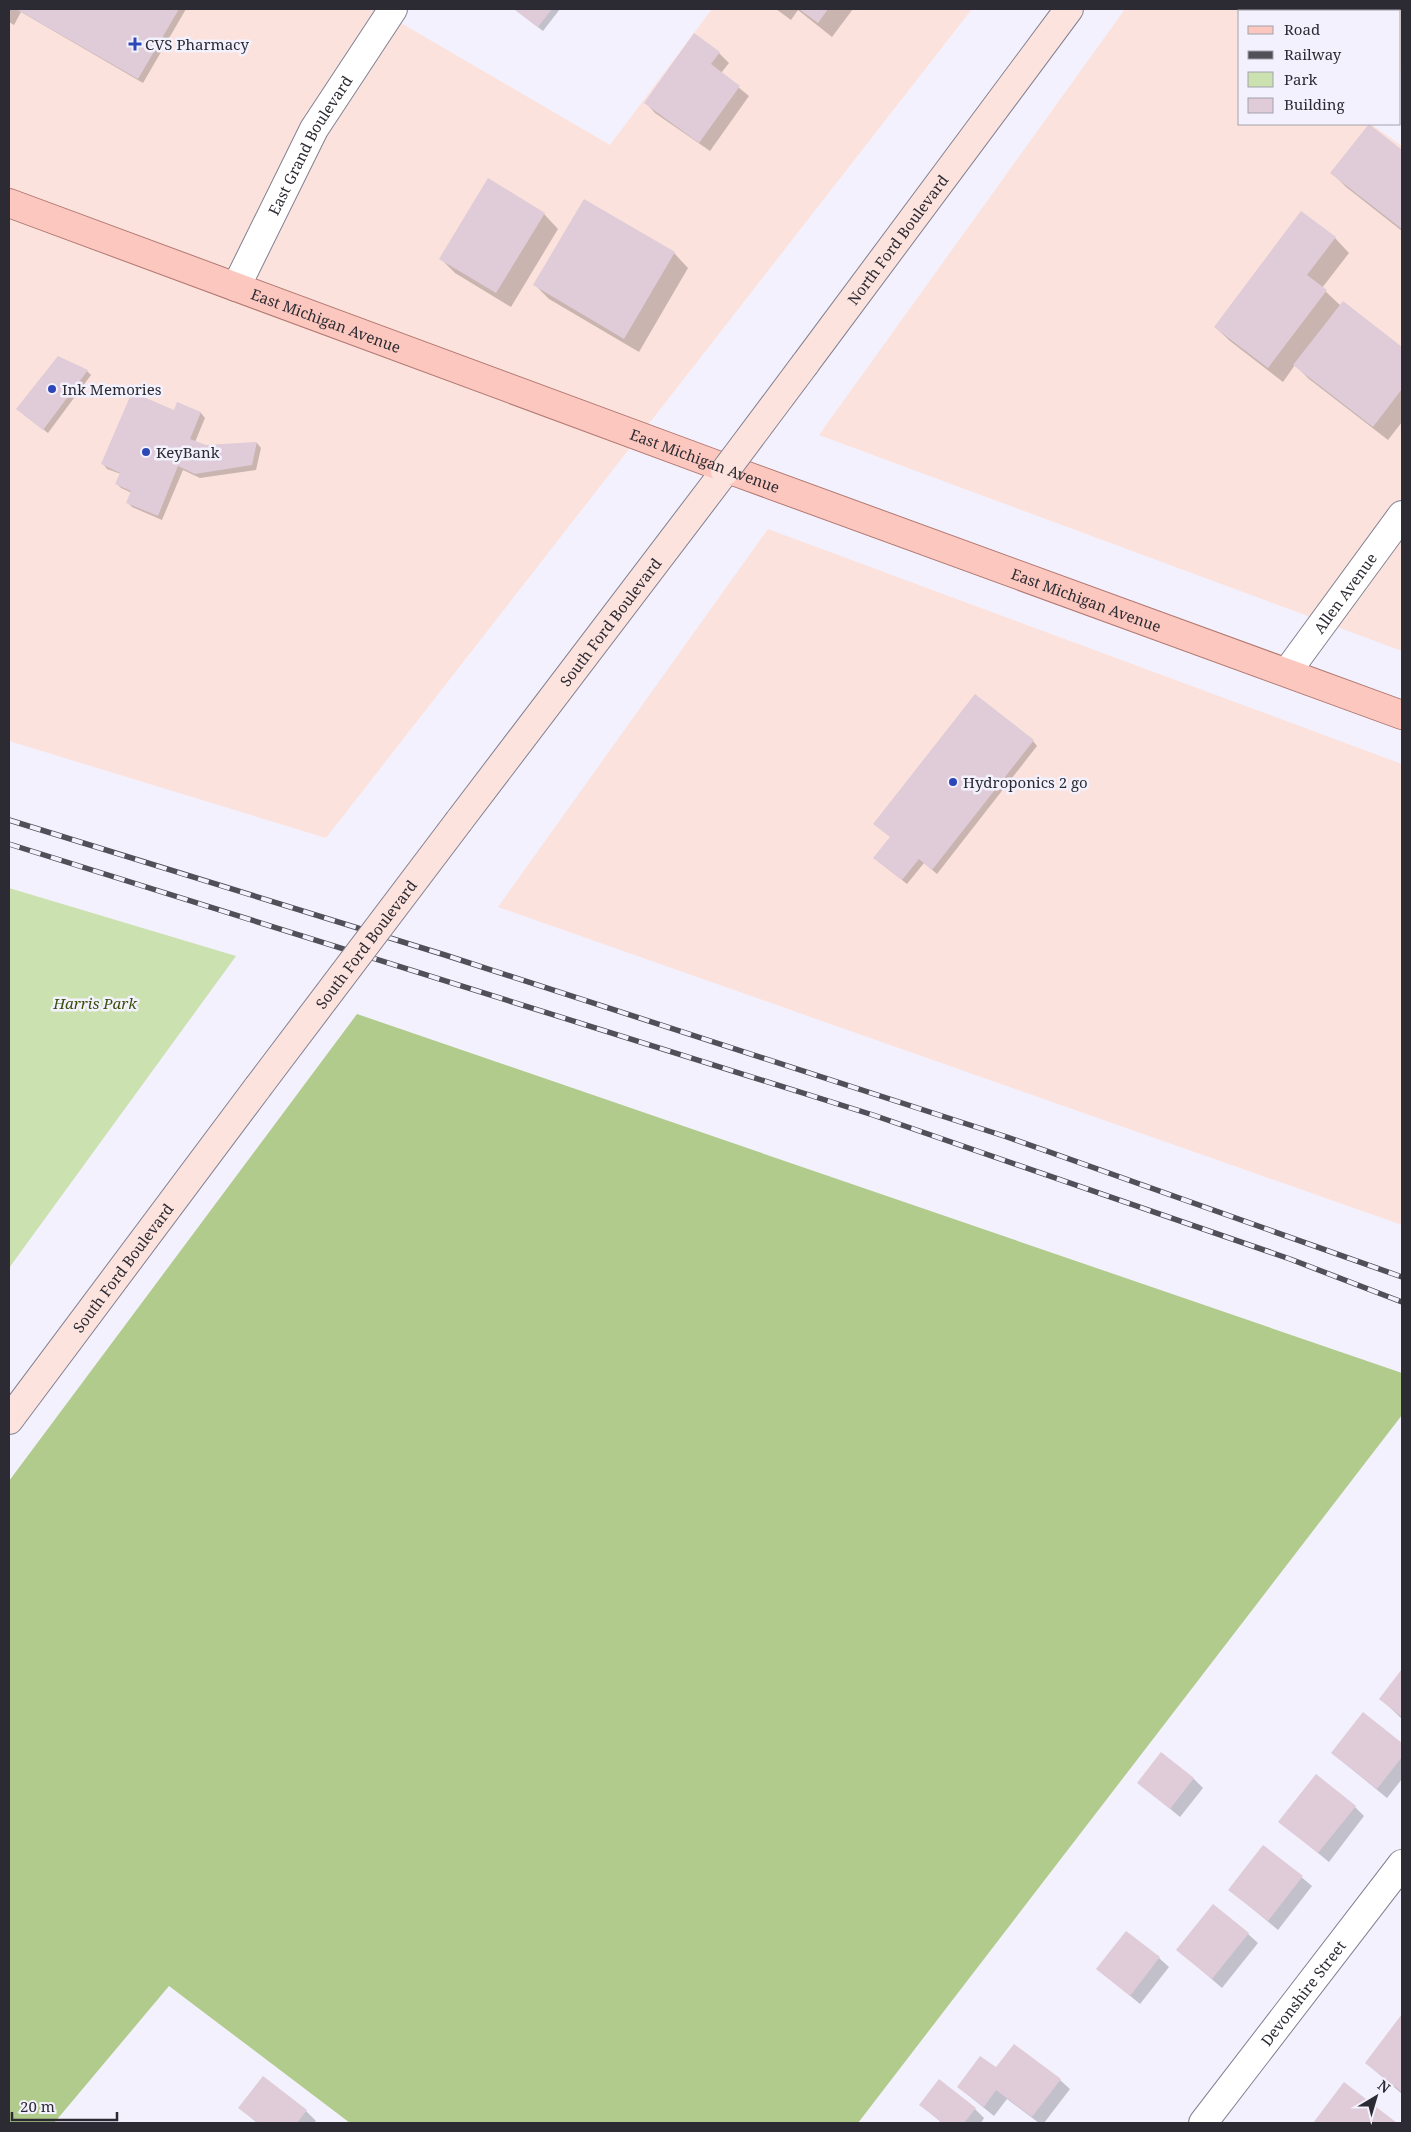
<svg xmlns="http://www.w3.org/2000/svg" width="1411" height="2132" font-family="'Noto Serif',serif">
  <rect width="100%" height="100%" fill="#f3f1fd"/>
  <g fill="#fce2dc">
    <path d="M9 9H377L610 145 712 9H972L326 838 9 741Z"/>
    <path d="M1125 9H1402V68L1400 72V11H1240V124H1371L1402 146V651L819 435Z"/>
    <path d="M768 529 1402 764V1225L498 907Z"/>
  </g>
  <path fill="#cbe1af" d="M9 888 236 956 9 1268Z"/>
  <path fill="#b0cb8b" d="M357 1014 1402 1373V1415L858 2123H350L169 1986 54 2123H9V1481Z"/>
  <g fill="#0003">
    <path d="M9 9H186L143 83 21 12 14 25 9 22Z"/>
    <path d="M514 9H560L543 31Z"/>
    <path d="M776 9H853L832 37 798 10 791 20Z"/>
    <path d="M719 53 729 63 721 73 749 96 710 151 655 113 646 103Z"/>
    <path d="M1369 126 1402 152V231L1346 187 1332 173Z"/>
    <path d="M544 214 558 229 511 307 455 273 440 258Z"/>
    <path d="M1335 238 1349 253 1322 288 1341 306 1343 303 1402 349V422L1388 440 1309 379 1295 365 1283 382 1230 341 1215 327Z"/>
    <path d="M674 253 688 268 639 352 549 299 535 285Z"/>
    <path d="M87 371 91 375 48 433 22 413Z"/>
    <path d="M178 404 201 413 205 418 195 442 206 447 257 443 261 448 256 470 200 478 183 470 162 520 132 507 128 503 132 493 121 488 117 484 121 474 107 469 103 464 175 412Z"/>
    <path d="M1033 741 1037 746 937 874 924 863 907 884 879 862 891 837Z"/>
    <path d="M1402 1671V1719L1381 1699Z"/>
    <path d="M1363 1714 1402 1744V1779L1387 1798 1332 1753Z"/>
    <path d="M1194 1779 1203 1788 1180 1817 1139 1783Z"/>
    <path d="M1355 1807 1364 1816 1329 1862 1280 1822Z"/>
    <path d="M1264 1846 1312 1886 1278 1930 1230 1890Z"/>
    <path d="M1248 1934 1258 1943 1222 1988 1178 1950Z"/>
    <path d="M1159 1958 1169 1967 1140 2004 1098 1969Z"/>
    <path d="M1402 2016V2094L1366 2063Z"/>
    <path d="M997 2069 1060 2080 1070 2089 1044 2123H1039L1007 2099 994 2116 958 2087Z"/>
    <path d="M1345 2084 1395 2123H1314Z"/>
    <path d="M921 2105 975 2109 984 2118 981 2123H942Z"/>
    <path d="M240 2108 306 2111 316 2121 313 2123H257Z"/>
  </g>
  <g fill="#dfccd8">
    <path d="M16 9H179L138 79Z"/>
    <path d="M514 9H552L538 27Z"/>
    <path d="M799 9H828L818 23Z"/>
    <path d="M694 33 720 52 711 64 740 86 699 143 644 103Z"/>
    <path d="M1369 124 1402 150V229L1330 173Z"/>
    <path d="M488 178 545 213 496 293 439 259Z"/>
    <path d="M584 199 675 252 624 339 533 285Z"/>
    <path d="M1301 211 1336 237 1307 275 1327 290 1268 368 1214 327Z"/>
    <path d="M1343 301 1402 347V389L1373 427 1293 365Z"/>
    <path d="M58 356 88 370 43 430 16 409Z"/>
    <path d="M132 392 174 410 177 402 201 412 190 439 206 445 257 442 252 465 195 474 178 466 158 516 126 503 131 491 115 484 120 473 101 464Z"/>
    <path d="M975 694 1034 740 932 870 919 859 902 880 873 858 890 837 873 824Z"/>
    <path d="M1402 1669V1717L1379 1699Z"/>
    <path d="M1363 1712 1402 1743V1757L1377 1789 1331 1753Z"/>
    <path d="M1161 1752 1194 1778 1170 1809 1137 1783Z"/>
    <path d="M1316 1774 1356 1806 1318 1853 1278 1822Z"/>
    <path d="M1263 1845 1303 1876 1268 1921 1228 1890Z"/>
    <path d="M1213 1904 1249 1933 1212 1979 1176 1950Z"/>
    <path d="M1126 1931 1160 1957 1130 1996 1096 1969Z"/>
    <path d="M1402 2014V2092L1365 2063Z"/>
    <path d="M1014 2044 1061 2079 1032 2117 996 2090 984 2107 957 2087 980 2056 996 2067Z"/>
    <path d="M263 2076 307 2110 297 2123H258L238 2108Z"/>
    <path d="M939 2079 976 2108 964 2123H943L919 2105Z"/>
    <path d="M1344 2082 1397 2123H1313Z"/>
  </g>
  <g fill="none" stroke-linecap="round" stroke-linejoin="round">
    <g stroke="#828092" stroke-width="30">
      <g id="street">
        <path id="s1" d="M236 287 314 129 393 9"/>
        <path id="s2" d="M1287 672 1402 515"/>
        <path id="s3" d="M1203 2123 1402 1864"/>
      </g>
    </g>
    <g stroke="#828092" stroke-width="30">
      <g id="secondary">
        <path id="s4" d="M805 364 1069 9"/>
        <path id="s5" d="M459 821 725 471"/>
        <path id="s6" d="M9 1420 258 1087"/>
      </g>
    </g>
    <g stroke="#b17871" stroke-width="30">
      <g id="primary">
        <path id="s7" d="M9 203 736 472 1402 715"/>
      </g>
    </g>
    <use href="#street" stroke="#fff" stroke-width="28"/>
    <use href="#secondary" stroke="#fde3de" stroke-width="28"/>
    <use href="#primary" stroke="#fbc7be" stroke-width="28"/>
    <g stroke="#515058" stroke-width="5.5">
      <g id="rail">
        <path d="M9 820 445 955 1007 1137 1402 1277"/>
        <path d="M9 844 873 1115 1290 1259 1402 1302"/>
      </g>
    </g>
    <use href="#rail" stroke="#f3f1fd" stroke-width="4" stroke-dasharray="11" stroke-linecap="butt"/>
    <g stroke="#828092" stroke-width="30" stroke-linecap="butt">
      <g id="secondary-bridge">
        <path d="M725 471 805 364"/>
        <path id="s8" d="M258 1087 459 821"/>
      </g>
    </g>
    <use href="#secondary-bridge" stroke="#fde3de" stroke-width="28"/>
  </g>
  <g fill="#2e47b8" stroke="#f3f1fd" stroke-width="2">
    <path d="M132.5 36.5h5v5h5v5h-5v5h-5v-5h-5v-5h5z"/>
    <circle cx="52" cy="389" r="5"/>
    <circle cx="146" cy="452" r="5"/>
    <circle cx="953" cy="782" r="5"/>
  </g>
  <g text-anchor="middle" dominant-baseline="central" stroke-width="5" stroke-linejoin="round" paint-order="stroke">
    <g font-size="15" fill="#2c2b33" stroke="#f3f1fd" text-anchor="start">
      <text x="145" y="44">CVS Pharmacy</text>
      <text x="62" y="389">Ink Memories</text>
      <text x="156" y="452">KeyBank</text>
      <text x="963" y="782">Hydroponics 2 go</text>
    </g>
    <g font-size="15" fill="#2c2b33" stroke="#f3f1fd">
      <text stroke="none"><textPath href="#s1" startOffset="160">East Grand Boulevard</textPath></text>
      <text stroke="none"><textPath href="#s4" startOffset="155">North Ford Boulevard</textPath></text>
      <text stroke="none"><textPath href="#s7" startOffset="338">East Michigan Avenue</textPath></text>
      <text stroke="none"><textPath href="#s7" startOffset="742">East Michigan Avenue</textPath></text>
      <text stroke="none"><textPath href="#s2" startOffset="98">Allen Avenue</textPath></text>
      <text stroke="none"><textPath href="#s7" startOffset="1148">East Michigan Avenue</textPath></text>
      <text stroke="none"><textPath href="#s5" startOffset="250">South Ford Boulevard</textPath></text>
      <text stroke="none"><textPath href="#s8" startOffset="179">South Ford Boulevard</textPath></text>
      <text stroke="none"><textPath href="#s6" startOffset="190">South Ford Boulevard</textPath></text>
      <text stroke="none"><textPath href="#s3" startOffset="164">Devonshire Street</textPath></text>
    </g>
    <g font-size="15" font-style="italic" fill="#384f08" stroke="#f3f1fd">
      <text x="95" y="1003">Harris Park</text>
    </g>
  </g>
  <rect width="1411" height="2132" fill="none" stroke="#2c2b33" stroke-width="20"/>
  <rect x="1238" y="10" width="162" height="115" fill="#f3f1fd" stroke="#a3a2ac"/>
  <rect x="1248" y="26" width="25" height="8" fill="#fbc7be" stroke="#a3a2ac"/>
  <text x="1284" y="35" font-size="15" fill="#2c2b33">Road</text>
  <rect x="1248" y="51" width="25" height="8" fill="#515058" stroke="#a3a2ac"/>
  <text x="1284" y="60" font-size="15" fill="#2c2b33">Railway</text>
  <rect x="1248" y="72" width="25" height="15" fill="#cbe1af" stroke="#a3a2ac"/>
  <text x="1284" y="85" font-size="15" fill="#2c2b33">Park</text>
  <rect x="1248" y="98" width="25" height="15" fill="#dfccd8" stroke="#a3a2ac"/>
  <text x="1284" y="110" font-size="15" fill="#2c2b33">Building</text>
  <g transform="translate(1376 2097) rotate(38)" stroke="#f3f1fd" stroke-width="4" paint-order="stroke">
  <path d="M0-4L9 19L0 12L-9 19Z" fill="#2c2b33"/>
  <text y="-8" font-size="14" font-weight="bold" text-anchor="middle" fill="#2c2b33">N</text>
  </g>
  <path d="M12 2112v8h105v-8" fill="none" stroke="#2c2b33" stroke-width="2.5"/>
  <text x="20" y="2112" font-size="15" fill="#2c2b33" stroke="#f3f1fd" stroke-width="4" paint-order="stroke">20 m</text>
</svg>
